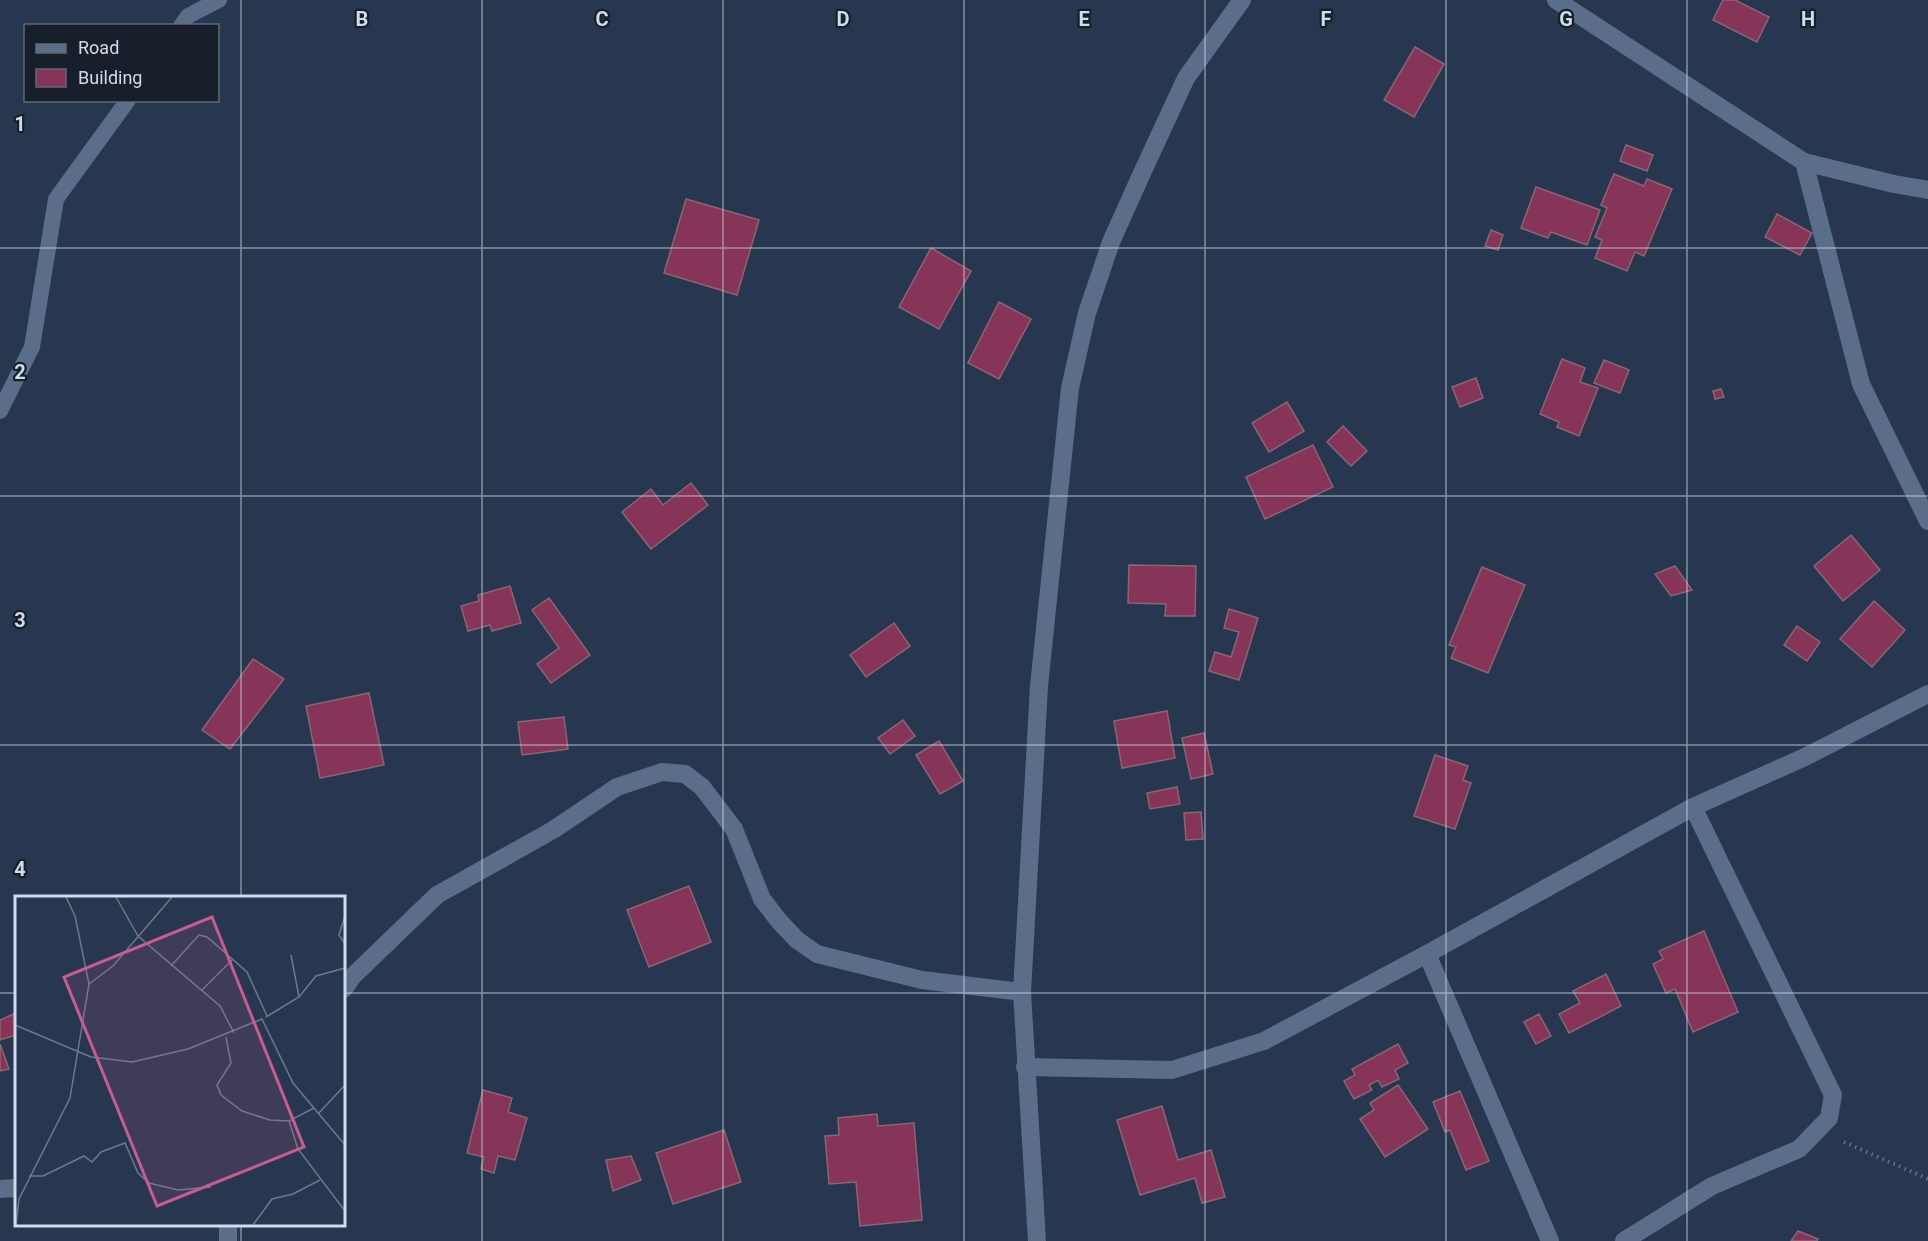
<svg xmlns="http://www.w3.org/2000/svg" width="1928" height="1241" font-family="Roboto,sans-serif">
  <rect width="100%" height="100%" fill="#273750"/>
  <g fill="#863457" stroke="#896672" stroke-width="1.5">
    <path d="M1723 0H1735L1769 17 1757 42 1713 20Z"/>
    <path d="M1415 47 1444 64 1414 117 1384 100Z"/>
    <path d="M1626 145 1653 155 1647 171 1620 161Z"/>
    <path d="M1614 174 1644 186 1647 179 1672 189 1644 256 1635 252 1627 271 1595 258 1602 240 1595 237 1607 208 1601 205Z"/>
    <path d="M1536 187 1600 210 1587 245 1551 232 1548 238 1521 228Z"/>
    <path d="M686 199 759 220 737 295 664 273Z"/>
    <path d="M1777 214 1812 233 1800 255 1765 237Z"/>
    <path d="M1491 230 1503 235 1498 250 1485 246Z"/>
    <path d="M931 248 971 271 939 329 899 307Z"/>
    <path d="M999 302 1031 319 999 379 968 363Z"/>
    <path d="M1562 359 1585 368 1580 382 1598 388 1579 436 1557 427 1559 422 1540 414Z"/>
    <path d="M1604 360 1629 370 1620 393 1594 383Z"/>
    <path d="M1476 378 1483 398 1460 407 1452 387Z"/>
    <path d="M1721 389 1724 397 1715 399 1713 391Z"/>
    <path d="M1287 402 1304 431 1269 452 1252 423Z"/>
    <path d="M1343 426 1367 451 1351 466 1327 442Z"/>
    <path d="M1313 445 1333 487 1265 519 1246 477Z"/>
    <path d="M691 483 708 505 651 549 622 512 651 489 663 505Z"/>
    <path d="M1851 535 1880 570 1843 601 1814 566Z"/>
    <path d="M1129 565 1196 566 1195 616H1165L1166 604 1128 603Z"/>
    <path d="M1675 566 1692 590 1671 596 1655 574Z"/>
    <path d="M1482 567 1525 585 1488 673 1451 658 1456 647 1449 645Z"/>
    <path d="M510 586 521 623 492 631 490 625 468 631 461 606 479 601 478 595Z"/>
    <path d="M549 598 590 655 551 683 537 664 559 648 532 610Z"/>
    <path d="M1874 601 1905 630 1872 667 1840 639Z"/>
    <path d="M1229 609 1258 618 1239 680 1209 671 1215 652 1231 657 1239 632 1224 628Z"/>
    <path d="M894 623 910 646 866 677 850 655Z"/>
    <path d="M1797 626 1820 642 1807 661 1784 645Z"/>
    <path d="M253 659 284 679 230 749 202 730Z"/>
    <path d="M369 693 384 765 320 778 306 706Z"/>
    <path d="M1167 711 1175 758 1122 768 1114 721Z"/>
    <path d="M564 717 568 749 522 755 518 722Z"/>
    <path d="M903 720 915 736 890 754 878 738Z"/>
    <path d="M1204 733 1213 774 1191 779 1182 738Z"/>
    <path d="M939 741 963 781 940 794 916 755Z"/>
    <path d="M1435 755 1468 766 1463 780 1471 783 1455 829 1414 816Z"/>
    <path d="M1177 787 1180 804 1150 809 1147 793Z"/>
    <path d="M1201 812 1203 839 1186 840 1184 813Z"/>
    <path d="M689 886 711 942 649 967 627 910Z"/>
    <path d="M1704 931 1738 1012 1693 1032 1675 989 1666 993 1653 964 1663 959 1659 951Z"/>
    <path d="M1606 974 1621 1006 1569 1033 1559 1014 1580 1003 1573 991Z"/>
    <path d="M16 1013V1035L0 1040V1020Z"/>
    <path d="M1539 1014 1551 1036 1536 1044 1524 1022Z"/>
    <path d="M0 1044 9 1069 0 1071Z"/>
    <path d="M1398 1044 1408 1063 1395 1070 1399 1079 1382 1087 1378 1080 1369 1085 1372 1090 1354 1099 1344 1081 1355 1075 1352 1069Z"/>
    <path d="M1398 1085 1428 1129 1385 1157 1360 1119 1374 1110 1370 1103Z"/>
    <path d="M483 1090 512 1098 508 1112 527 1118 515 1160 498 1156 494 1173 481 1169 484 1157 467 1153Z"/>
    <path d="M1460 1091 1489 1161 1466 1170 1450 1130 1445 1132 1433 1102Z"/>
    <path d="M1162 1106 1178 1160 1211 1150 1225 1197 1202 1203 1195 1178 1140 1195 1117 1120Z"/>
    <path d="M877 1114 878 1126 914 1123 922 1220 860 1226 856 1182 829 1184 825 1136 839 1135 838 1118Z"/>
    <path d="M724 1130 741 1182 673 1204 656 1153Z"/>
    <path d="M631 1156 641 1180 613 1191 606 1160Z"/>
    <path d="M1798 1231 1818 1239 1817 1241H1791Z"/>
  </g>
  <g fill="none" stroke-linecap="round" stroke-linejoin="round">
    <path stroke="#657389" stroke-width="4" stroke-dasharray="1.5 4.5" stroke-linecap="butt" d="M1844 1142 1928 1179"/>
    <g stroke="#5a6d89" stroke-width="16">
      <path d="M181 26 188 16 219 0"/>
      <path d="M0 411 32 347 56 199 128 100"/>
    </g>
    <g stroke="#5a6d89" stroke-width="18">
      <path d="M1556 0 1804 162 1894 184 1928 190"/>
      <path d="M1804 162 1861 384 1928 521"/>
      <path d="M1427 954 1550 1241"/>
      <path d="M344 989 353 976 437 895 553 830 617 787 662 772 685 774 702 787 734 829 762 899 779 921 797 940 817 954 922 980 1022 992"/>
      <path d="M1025 1067 1172 1070 1264 1041 1427 954 1693 807 1805 757 1928 694"/>
      <path d="M0 1189 16 1188"/>
      <path d="M228 1224V1241"/>
      <path d="M1624 1241 1712 1186 1799 1149 1829 1118 1833 1095 1693 807"/>
    </g>
    <path stroke="#5a6d89" stroke-width="18" d="M1037 1241 1022 992 1039 686 1070 388 1087 313 1111 242 1142 173 1186 78 1242 0"/>
  </g>
  <path fill="none" stroke="#d0dbeb" stroke-width="1.5" stroke-opacity="0.55" d="M241 0V898M482 0V1241M723 0V1241M964 0V1241M1205 0V1241M1446 0V1241M1687 0V1241M0 248H1928M0 496H1928M0 745H1928M0 993H16M344 993H1928M241 1224V1241"/>
  <g transform="translate(15 896)">
    <rect width="330" height="330" fill="#273750"/>
    <path fill="none" stroke="#6b798e" stroke-width="1.5" d="M101 1 123 40 205 110 219 137M330 20 324 39 330 48M276 59 284 101M156 70 184 39 192 41 232 76 252 120M74 88 98 70 157 1M187 94 218 63M251 121 284 101 301 80 330 72M0 129 76 161 117 166 173 153 247 123 278 187 330 249M211 141 216 167 202 189 206 199 227 215 255 224 274 225 299 212M303 218 330 189M274 225 283 253 330 315M14 280H28L69 260 77 266 86 256 110 247 123 277 134 287 163 294 196 291M1 329 4 303 55 202 74 88 60 20 51 1M238 329 257 303 278 298 305 284"/>
    <path fill="#c75c8d" fill-opacity="0.15" stroke="#c75c8d" stroke-width="3" d="M197 21 289 251 142 310 49 81Z"/>
    <rect width="330" height="330" fill="none" stroke="#d0dbeb" stroke-width="3"/>
  </g>
  <g font-size="20" text-anchor="middle" font-weight="bold" fill="#d0dbeb" stroke="#171f2a" stroke-width="4.5" stroke-linejoin="round" paint-order="stroke">
    <text x="362" y="26">B</text>
    <text x="602" y="26">C</text>
    <text x="843" y="26">D</text>
    <text x="1084" y="26">E</text>
    <text x="1326" y="26">F</text>
    <text x="1566" y="26">G</text>
    <text x="1808" y="26">H</text>
    <text x="20" y="131">1</text>
    <text x="20" y="379">2</text>
    <text x="20" y="627">3</text>
    <text x="20" y="876">4</text>
  </g>
  <rect x="24" y="24" width="195" height="78" fill="#171f2a" stroke="#616a77" stroke-width="1.5"/>
  <rect x="36" y="44" width="30" height="9" fill="#5a6d89" stroke="#616a77" stroke-width="1.5"/>
  <text x="78" y="54" font-size="18" fill="#d0dbeb">Road</text>
  <rect x="36" y="69" width="30" height="18" fill="#863457" stroke="#616a77" stroke-width="1.5"/>
  <text x="78" y="84" font-size="18" fill="#d0dbeb">Building</text>
</svg>
